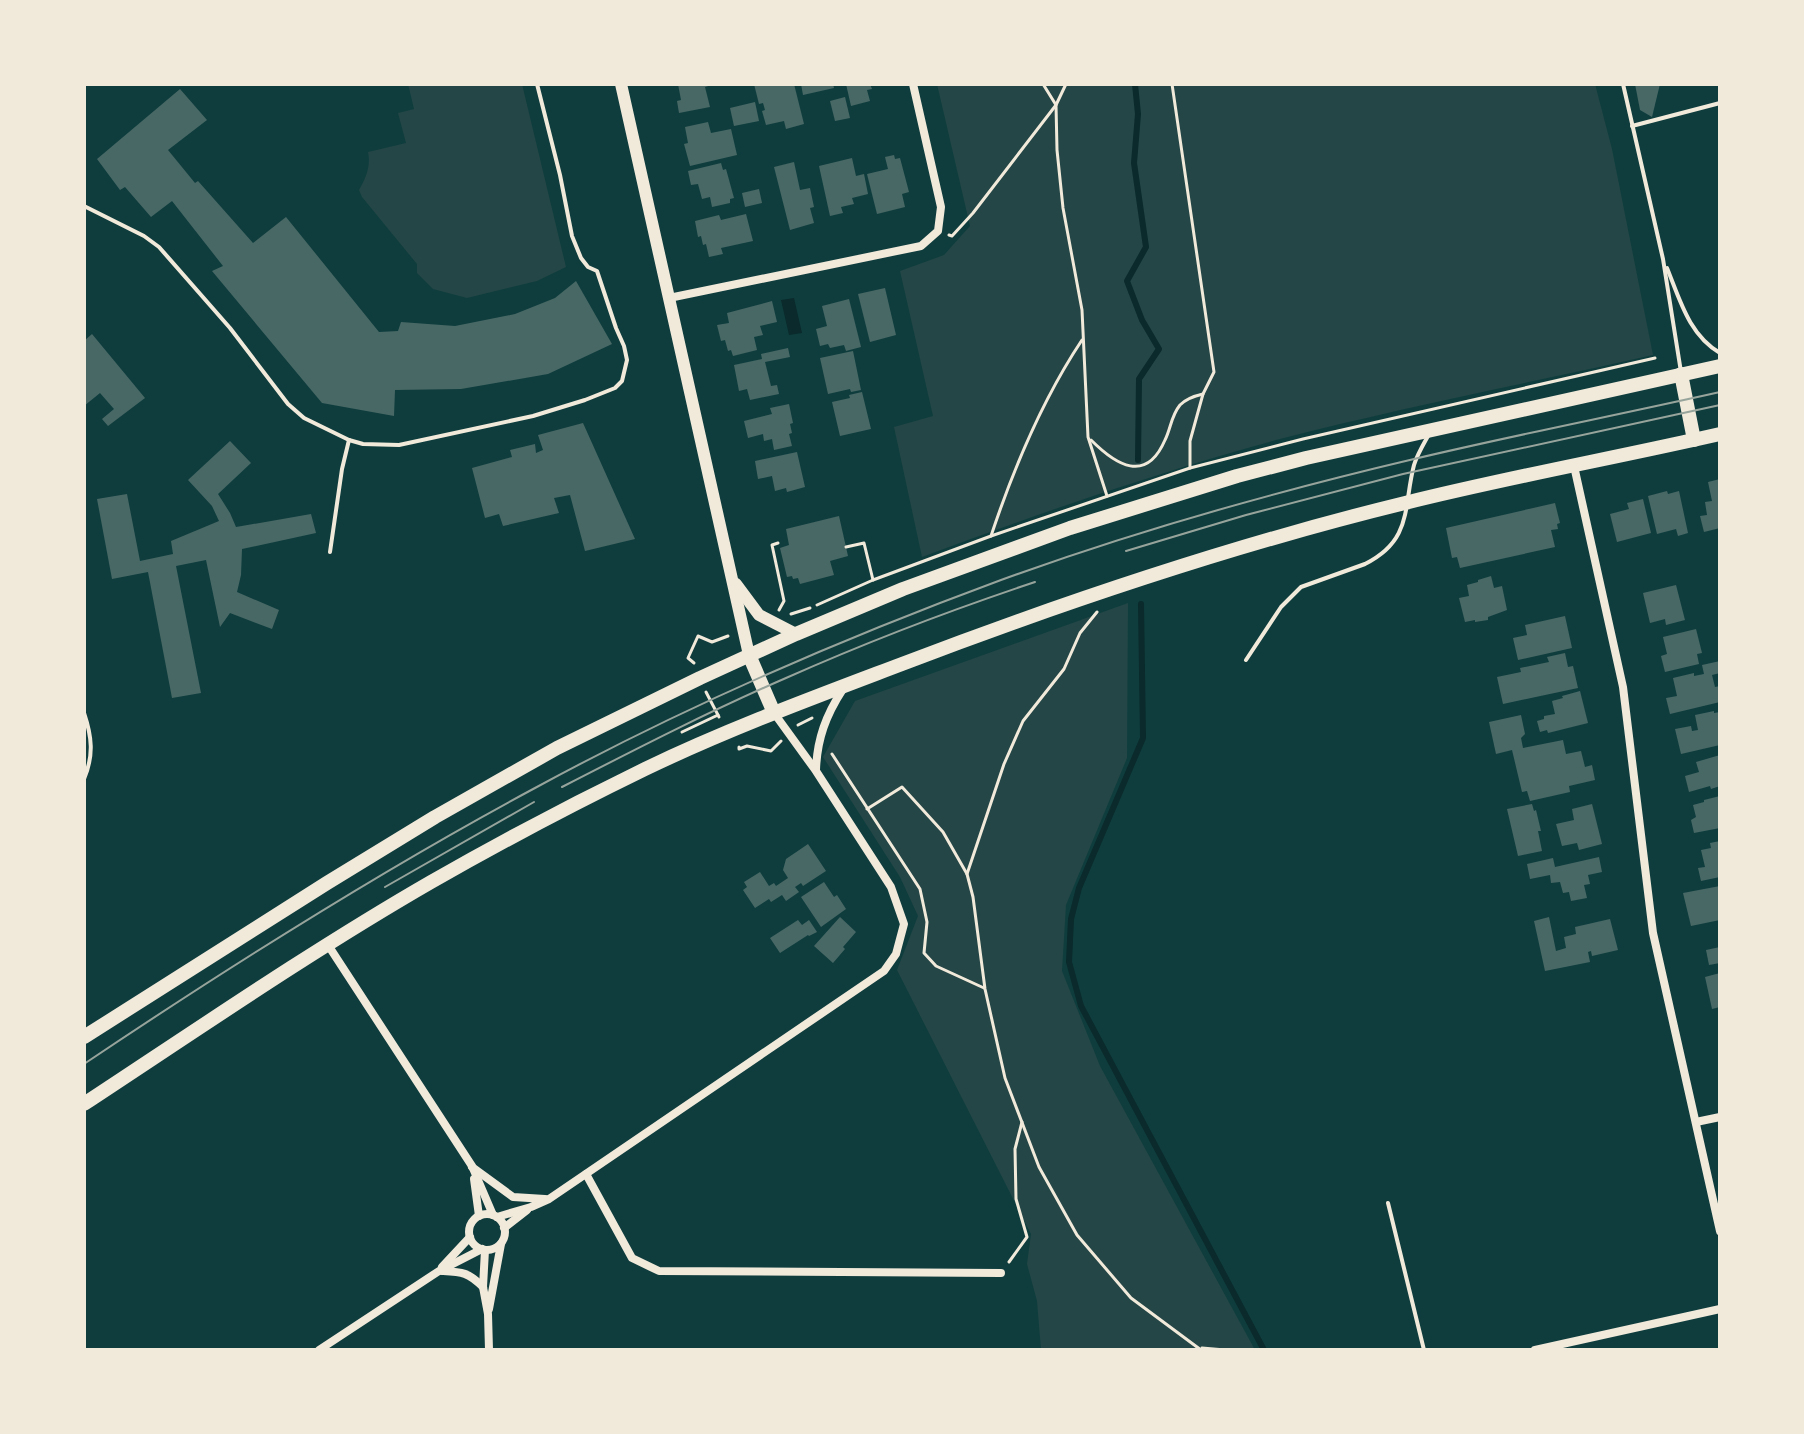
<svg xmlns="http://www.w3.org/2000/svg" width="1804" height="1434" font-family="Roboto,sans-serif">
  <rect width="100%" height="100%" fill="#0f3d3e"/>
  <g fill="#244646">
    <path d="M408 84H522L566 267 537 281 467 298 433 289 417 273V264L362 197 359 190C366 178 371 166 368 152L406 143 398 113 414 109Z"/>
    <path d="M937 84H1595L1612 149 1653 355C1529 383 1403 407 1280 439 1158 472 1040 513 922 557L894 427 933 416 900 271 944 255 970 226Z"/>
    <path d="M1128 603 1127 758 1066 905 1062 971 1100 1066 1255 1350H1041L1037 1301 1027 1264 1031 1234 897 970 918 916 900 877 823 757 855 701Z"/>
  </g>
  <path fill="#0a2a2b" d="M794 298 802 333 789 335 781 300Z"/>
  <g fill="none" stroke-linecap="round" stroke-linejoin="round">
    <g stroke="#0a2a2b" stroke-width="6">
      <path d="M1135 84 1138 114 1134 163 1146 247 1127 281 1142 320 1159 349 1139 379 1138 460"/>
      <path d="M1141 604 1143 738 1079 888 1071 919 1069 962 1081 1006 1264 1350"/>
    </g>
  </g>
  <g fill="#486865">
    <path d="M678 84H715L705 87 710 107 679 113 677 101 681 100Z"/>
    <path d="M754 84H794L804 124 786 129 784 121 766 125 762 111 765 110 763 103 759 104Z"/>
    <path d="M801 84H833L834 88 803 95Z"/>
    <path d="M846 84H870L872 89 867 90 870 101 851 106Z"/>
    <path d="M1635 84H1660L1652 117 1640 110Z"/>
    <path d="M180 89 207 120 168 150 195 183 198 181 253 243 286 217 379 332 398 331 401 322 455 326 515 314 555 298 576 281 612 344 548 374 461 389 395 390 394 416 322 403 212 271 223 266 172 201 151 217 125 187 120 190 97 159Z"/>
    <path d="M845 97 850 118 835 121 830 101Z"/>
    <path d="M755 102 759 121 734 126 730 108Z"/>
    <path d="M708 122 711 133 731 129 737 155 690 166 684 144 688 143 685 127Z"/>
    <path d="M894 155 895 159 900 158 909 192 902 194 905 207 877 214 867 174 888 169 885 157Z"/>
    <path d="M852 158 856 176 864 174 868 194 852 198 854 204 841 207 843 213 830 216 819 166Z"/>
    <path d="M794 162 800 190 810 188 814 207 810 208 814 223 790 230 774 167Z"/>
    <path d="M721 163 723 170 726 169 734 198 730 199V203L712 207 710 197 702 199 698 184 691 185 688 171Z"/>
    <path d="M759 189 762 203 745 207 742 193Z"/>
    <path d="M746 214 753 241 721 248 723 254 709 257 706 244 703 245 701 236 698 237 695 221 719 215 721 220Z"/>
    <path d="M885 288 896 335 870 342 858 294Z"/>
    <path d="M849 299 861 347 846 351 844 345 830 348 828 344 820 346 816 329 827 326 822 306Z"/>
    <path d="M772 301 777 322 760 326 763 335 754 337 757 350 733 356 731 350 728 351 725 340 721 341 717 325 729 323 727 313Z"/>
    <path d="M92 334 145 398 108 426 102 419 114 409 100 393 84 406V341Z"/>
    <path d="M788 348 790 357 765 362 771 386 777 385 779 394 750 400 747 389 739 391 734 365 762 359 761 354Z"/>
    <path d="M853 351 861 390 851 392 850 389 828 394 820 358Z"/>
    <path d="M862 392 871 429 840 436 832 402 850 398 849 395Z"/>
    <path d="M789 404 793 423 790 424 792 433 789 434 792 446 774 450 772 439 764 441 763 434 748 438 744 421 772 414 770 408Z"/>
    <path d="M583 423 635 539 585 551 570 495 554 498 559 513 503 526 499 514 485 518 472 468 512 457 510 450 535 444 536 453 543 450 538 435Z"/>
    <path d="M230 441 251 463 218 494 230 513 236 527 311 514 316 533 242 549 241 575 237 592 279 610 272 629 230 613 220 627 206 560 176 566 201 693 172 698 148 572 112 579 97 499 127 494 140 561 173 554 171 541 219 521 212 506 188 480Z"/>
    <path d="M797 452 805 487 787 492 786 488 775 491 772 476 758 479 755 461Z"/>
    <path d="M1720 479V528L1704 532 1700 516 1707 515 1705 502 1712 501 1708 482Z"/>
    <path d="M1667 491 1668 494 1679 491 1688 533 1678 536 1676 529 1657 534 1648 496Z"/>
    <path d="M1643 499 1651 533 1617 542 1610 514 1629 509 1627 503Z"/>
    <path d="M1555 503 1560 523 1557 524 1558 529 1551 530 1555 547 1460 568 1457 557 1452 558 1446 528Z"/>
    <path d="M839 516 848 556 830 561 834 575 800 584 798 578 793 579 792 576 787 577 780 548 789 545 786 529Z"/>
    <path d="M1491 576 1494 588 1502 586 1507 610 1488 617V620L1475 622V620L1465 622 1459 598 1469 596 1467 585 1478 582V580Z"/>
    <path d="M1676 585 1685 620 1666 625 1665 619 1650 623 1643 593Z"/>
    <path d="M1565 616 1572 648 1518 660 1513 638 1527 635 1525 625Z"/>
    <path d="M1696 629 1702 653 1697 654 1699 664 1665 672 1661 656 1667 654 1663 637Z"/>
    <path d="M1565 653 1568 667 1573 666 1578 688 1503 704 1497 677 1521 672 1520 668 1549 662 1547 657Z"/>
    <path d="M1720 661V673L1712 675 1715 687 1720 686V702L1670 714 1666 698 1677 696 1673 678 1694 673V676L1704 674 1702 665Z"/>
    <path d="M1580 691 1588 723 1548 733 1547 730 1540 732 1537 721 1544 719V716L1555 714 1552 701 1563 698 1562 696Z"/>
    <path d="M1714 711V713L1720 712V745L1681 754 1675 729 1691 726 1692 731 1698 730 1695 715Z"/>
    <path d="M1521 715 1525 734 1521 738 1523 748 1563 740 1566 754 1581 751 1585 767 1592 765 1595 780 1569 786 1570 792 1530 801 1527 791 1522 792 1512 750 1496 754 1489 722Z"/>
    <path d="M1720 755V786L1711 789 1710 786 1689 792 1685 776 1699 772 1696 762Z"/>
    <path d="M1720 796V828L1694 833 1691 820 1696 817 1693 805 1704 802V800Z"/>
    <path d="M1532 804 1534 811 1536 810 1541 831H1538L1542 851 1518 856 1507 809Z"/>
    <path d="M1592 804 1602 844 1579 850 1577 843 1562 846 1556 824 1574 820 1572 809Z"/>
    <path d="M1720 841V877L1701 881 1698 868 1705 867 1701 850 1711 848 1710 843Z"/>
    <path d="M808 844 826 871 803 886 801 883 795 887 799 892 786 901 782 895 771 902 769 899 755 908 743 890 747 887 744 882 760 872 769 886 774 883 776 886 788 878 783 870 786 859Z"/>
    <path d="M1599 857 1602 872 1588 875 1590 884 1584 885 1587 898 1571 901 1569 892 1563 893 1560 882 1551 883 1550 875 1530 879 1527 864 1553 858 1555 867Z"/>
    <path d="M824 882 834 897 837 895 846 909 821 927 801 897Z"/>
    <path d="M1720 886V920L1691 926 1683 893Z"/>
    <path d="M840 917 856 932 843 947 845 949 833 963 814 946Z"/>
    <path d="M1549 917 1556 951 1566 948 1564 937 1576 934 1575 927 1610 919 1618 950 1592 956 1591 951 1588 952 1590 962 1545 971 1534 921Z"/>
    <path d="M798 920 802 925 809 920 817 932 809 936 808 935 780 953 770 938Z"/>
    <path d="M1720 947V963L1709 965 1706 950Z"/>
    <path d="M1720 973V1007L1712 1009 1705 977Z"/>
  </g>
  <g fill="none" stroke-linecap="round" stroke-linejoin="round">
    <g stroke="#f1e9da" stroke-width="3">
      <path d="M1043 84 1056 105 1057 150 1063 208 1082 310 1088 437 1107 496"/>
      <path d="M1172 84 1214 372 1203 394 1190 441V468"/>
      <path d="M949 235 952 236 973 213 1056 105 1066 84"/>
      <path d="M1091 440C1116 465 1146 484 1165 440 1171 428 1171 416 1180 405 1186 399 1194 396 1203 394"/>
      <path d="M991 536C1014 467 1042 400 1082 340"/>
      <path d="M778 543 772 545 784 601 779 610"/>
      <path d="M846 547 864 543 873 580"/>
      <path d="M817 605 873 580 991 536 1190 468 1303 439 1655 358"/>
      <path d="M791 614 810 608"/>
      <path d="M694 663 688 658 698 636 712 642 728 636"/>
      <path d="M706 692 719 717"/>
      <path d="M798 725 812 718"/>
      <path d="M682 732 718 715"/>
      <path d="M739 747V749L747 746 771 751 781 741"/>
      <path d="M832 754 920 889 927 922 924 953 936 966 984 988"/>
      <path d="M867 809 902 787 943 832 967 874 973 897 985 989 1005 1078 1039 1167 1077 1235 1131 1298 1201 1350"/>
      <path d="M967 874 1004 764 1023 721 1064 669 1080 633 1097 612"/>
      <path d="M1009 1262 1027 1237 1016 1199 1015 1149 1022 1122"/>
      <path d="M1202 1348 1225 1350"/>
    </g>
    <g stroke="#f1e9da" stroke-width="4">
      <path d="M1623 84 1663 259 1681 372"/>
      <path d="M1632 126 1720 103"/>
      <path d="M84 206 144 236 159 247 230 328 288 404 304 418 349 440 363 444 399 445 533 416 585 400 615 388 622 381 627 360 624 346 616 328 597 271 588 267 581 258 572 236 560 175 537 84"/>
      <path d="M1667 268C1680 300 1689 335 1720 353"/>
      <path d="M330 552 342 469 349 440"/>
      <path d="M1246 660 1281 607 1301 587 1365 564C1413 540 1403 507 1414 465 1417 455 1423 445 1428 436"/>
      <path d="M84 713C92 737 94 755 84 779"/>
      <path d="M1388 1203 1424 1350"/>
    </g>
    <g stroke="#f1e9da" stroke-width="8">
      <path d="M669 298 921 246 938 231 941 207 913 84"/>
      <path d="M1574 466 1623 687 1653 933 1720 1231"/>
      <path d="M816 770C817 739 826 715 843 689"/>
      <path d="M328 945 472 1166 493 1215"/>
      <path d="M1696 1122 1720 1117"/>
      <path d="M472 1167 513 1197 545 1199"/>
      <path d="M586 1174 632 1258 659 1271 1001 1273"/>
      <path d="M474 1179 479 1216"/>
      <circle cx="487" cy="1232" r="18"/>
      <path d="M497 1217 531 1207 549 1199 884 971 896 954 904 924 891 887 816 771 774 713"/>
      <path d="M504 1228 527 1210"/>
      <path d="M485 1250 483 1287 488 1314 489 1350"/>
      <path d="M442 1267 470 1237"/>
      <path d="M442 1271C462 1272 468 1272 483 1287"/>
      <path d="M489 1309 501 1244"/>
      <path d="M319 1350 439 1271 482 1249"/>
      <path d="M1535 1350 1720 1309"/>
    </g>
    <g stroke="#f1e9da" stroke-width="12">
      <path d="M621 84 749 655"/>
      <path d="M736 584 759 615 796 634"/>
    </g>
    <g stroke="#f1e9da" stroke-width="14">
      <path d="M1681 374 1694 440"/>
      <path d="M749 655 774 713"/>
      <path d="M84 1037 327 883 435 817 557 748 700 678 796 634 903 589 1070 528 1237 476 1306 458 1720 366"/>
      <path d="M84 1104C198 1029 313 950 431 882 501 842 573 804 645 769 728 729 815 697 902 664 1067 601 1233 545 1405 503 1509 477 1615 458 1720 434"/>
    </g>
    <g stroke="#97a49c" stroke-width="2">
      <path d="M1126 551 1246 515 1403 474 1720 405"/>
      <path d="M562 787C636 749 710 711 786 678 867 642 951 610 1035 582"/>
      <path d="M385 887 534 802"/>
      <path d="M84 1064C230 966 380 871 535 788 684 707 841 639 1001 580 1136 531 1274 492 1414 459 1515 435 1618 415 1720 392"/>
    </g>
  </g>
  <rect width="1804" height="1434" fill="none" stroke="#f1e9da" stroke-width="172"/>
</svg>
